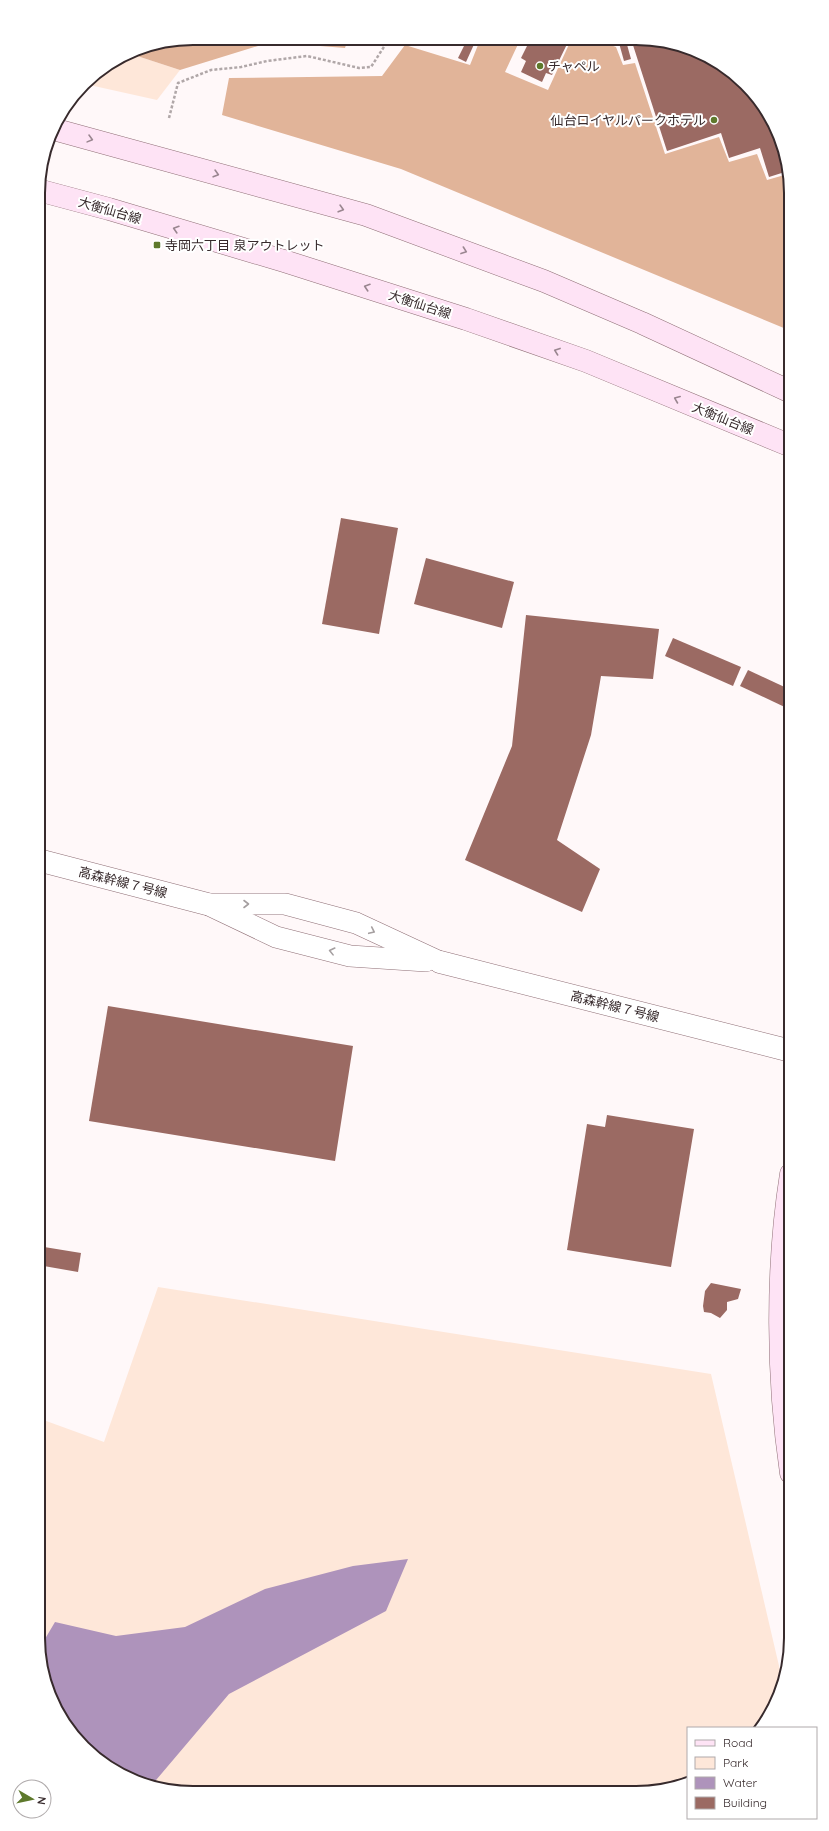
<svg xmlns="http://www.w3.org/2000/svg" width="829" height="1831" font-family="Quicksand,'Noto Sans JP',sans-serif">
  <rect width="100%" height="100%" fill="#fff8f9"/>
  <g fill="#fee7d9">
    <path d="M128 53 180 70 157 100 85 84 91 77Z"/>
    <path d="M158 1287 711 1374 783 1683 779 1698 760 1728H688V1782L676 1788 636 1793 163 1790 125 1777 91 1754 59 1716 43 1678 38 1638V1418L104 1442Z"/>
  </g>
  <g fill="#e1b499">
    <path d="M193 38 348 39 345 48 271 42 180 70 128 53 134 50Z"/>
    <path d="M480 40H520L505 72 548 90 571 40 600 41 616 47 623 65 635 63 665 154 719 137 729 162 757 154 767 180 788 174 791 193V331L401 169 222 115 229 78 382 76 405 45 470 65Z"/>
  </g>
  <path fill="#ae93bb" d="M408 1559 386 1611 229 1694 151 1786 125 1777 91 1754 59 1716 43 1678 39 1649 55 1622 116 1636 185 1627 265 1589 353 1566Z"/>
  <g fill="#9b6a63">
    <path d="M467 40H476L466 62 458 58Z"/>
    <path d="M530 40H569L552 75 546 73 542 82 521 72 526 61 521 58Z"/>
    <path d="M612 41H626L631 59 624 61 619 43Z"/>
    <path d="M635 41H666L705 54 738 77 765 107 786 153 788 171 769 177 760 148 729 158 721 133 667 151 632 42Z"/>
    <path d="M341 518 398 528 379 634 322 624Z"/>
    <path d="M426 558 514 582 502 628 414 604Z"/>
    <path d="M526 615 659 629 653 679 601 676 591 735 557 840 600 869 582 912 465 860 512 746Z"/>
    <path d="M673 638 741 667 733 686 665 656Z"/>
    <path d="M748 670 791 690V710L740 686Z"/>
    <path d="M108 1006 353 1046 335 1161 89 1121Z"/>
    <path d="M607 1115 694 1129 671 1267 567 1250 587 1124 605 1127Z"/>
    <path d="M38 1246 81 1253 78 1272 38 1265Z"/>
    <path d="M711 1283 741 1289 738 1299 727 1302V1310L720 1318 711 1313 704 1312 703 1306 705 1291Z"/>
  </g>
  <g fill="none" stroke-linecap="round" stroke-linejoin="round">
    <g stroke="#8f6f76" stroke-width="22">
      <g id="minor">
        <path d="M207 904H285L356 923 440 962"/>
        <path d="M211 906 276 937 350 956 426 961"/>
      </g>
    </g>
    <g stroke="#8f6f76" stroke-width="23">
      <g id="tertiary">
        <path d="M38 860 207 904"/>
        <path d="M440 962 791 1051"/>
      </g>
    </g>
    <g stroke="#8f6f76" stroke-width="23">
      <g id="secondary">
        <path d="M53 129 366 215 544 281 642 323 791 392"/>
        <path d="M38 190 109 209 284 261 466 319 586 361 791 446"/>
        <path d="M791 1473C777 1378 776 1268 791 1174"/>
      </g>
    </g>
    <path stroke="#b0a7a8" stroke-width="2.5" stroke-dasharray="3 2" stroke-linecap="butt" d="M169 118 178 83 211 70 241 67 267 61 307 56 359 68 371 67 389 39"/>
    <use href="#minor" stroke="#fff" stroke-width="21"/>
    <use href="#tertiary" stroke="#fff" stroke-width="22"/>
    <use href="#secondary" stroke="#fee3f5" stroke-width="22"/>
  </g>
  <defs><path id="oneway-chevron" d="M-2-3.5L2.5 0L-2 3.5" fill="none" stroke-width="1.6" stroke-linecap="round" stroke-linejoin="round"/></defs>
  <g stroke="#9a8690">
    <use href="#oneway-chevron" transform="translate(90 139) rotate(15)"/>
    <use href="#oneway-chevron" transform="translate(216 174) rotate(16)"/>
    <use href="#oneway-chevron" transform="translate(341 209) rotate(16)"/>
    <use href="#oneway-chevron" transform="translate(176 229) rotate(-163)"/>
    <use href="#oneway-chevron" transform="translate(464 251) rotate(20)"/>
    <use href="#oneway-chevron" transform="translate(367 287) rotate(-162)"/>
    <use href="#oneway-chevron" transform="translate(557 351) rotate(-160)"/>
    <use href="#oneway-chevron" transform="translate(677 399) rotate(-158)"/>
  </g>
  <g stroke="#a59fa0">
    <use href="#oneway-chevron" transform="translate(246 904)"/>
    <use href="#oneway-chevron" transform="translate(372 931) rotate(25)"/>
    <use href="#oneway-chevron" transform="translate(332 951) rotate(-166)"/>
  </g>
  <g fill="#5e792c" stroke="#fff" stroke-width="1.5">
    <circle cx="540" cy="66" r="4"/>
    <circle cx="714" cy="120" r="4"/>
    <rect x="153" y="241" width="8" height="8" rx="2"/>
  </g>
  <g text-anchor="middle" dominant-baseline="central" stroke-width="4" stroke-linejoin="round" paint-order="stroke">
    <g font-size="13" fill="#372a2c" stroke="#fff" text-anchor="start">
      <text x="548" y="66">チャペル</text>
      <text x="706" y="120" text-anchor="end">仙台ロイヤルパークホテル</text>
      <text x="165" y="245">寺岡六丁目 泉アウトレット</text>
    </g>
    <g font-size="13" fill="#372a2c" stroke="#fff">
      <text transform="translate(110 210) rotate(16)">大衡仙台線</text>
      <text transform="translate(420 304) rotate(18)">大衡仙台線</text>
      <text transform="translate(723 418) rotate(22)">大衡仙台線</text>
      <text transform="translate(123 882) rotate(14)">高森幹線７号線</text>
      <text transform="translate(615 1006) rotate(14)">高森幹線７号線</text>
    </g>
  </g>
  <path d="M0 0H829V1831H0ZM193 45H636A148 148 0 0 1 784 193V1638A148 148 0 0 1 636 1786H193A148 148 0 0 1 45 1638V193A148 148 0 0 1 193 45Z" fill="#fff" fill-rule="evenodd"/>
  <path fill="none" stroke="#372a2c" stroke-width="2" d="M193 45H636A148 148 0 0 1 784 193V1638A148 148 0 0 1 636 1786H193A148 148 0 0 1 45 1638V193A148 148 0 0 1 193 45Z"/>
  <rect x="687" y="1727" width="130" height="92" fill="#ffffff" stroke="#afaaab"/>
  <rect x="695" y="1740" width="20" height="6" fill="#fee3f5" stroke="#afaaab"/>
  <text x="723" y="1747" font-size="12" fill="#372a2c">Road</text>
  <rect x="695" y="1757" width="20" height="12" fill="#fee7d9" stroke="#afaaab"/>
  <text x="723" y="1767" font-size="12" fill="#372a2c">Park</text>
  <rect x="695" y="1777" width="20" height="12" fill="#ae93bb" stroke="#afaaab"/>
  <text x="723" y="1787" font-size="12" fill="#372a2c">Water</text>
  <rect x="695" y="1797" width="20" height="12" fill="#9b6a63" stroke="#afaaab"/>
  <text x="723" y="1807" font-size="12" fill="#372a2c">Building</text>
  <g transform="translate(32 1799) rotate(99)"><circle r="19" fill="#ffffff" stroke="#afaaab"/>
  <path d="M0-3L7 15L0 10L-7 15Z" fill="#5e792c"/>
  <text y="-6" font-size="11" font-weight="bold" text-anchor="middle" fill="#372a2c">N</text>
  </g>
</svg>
